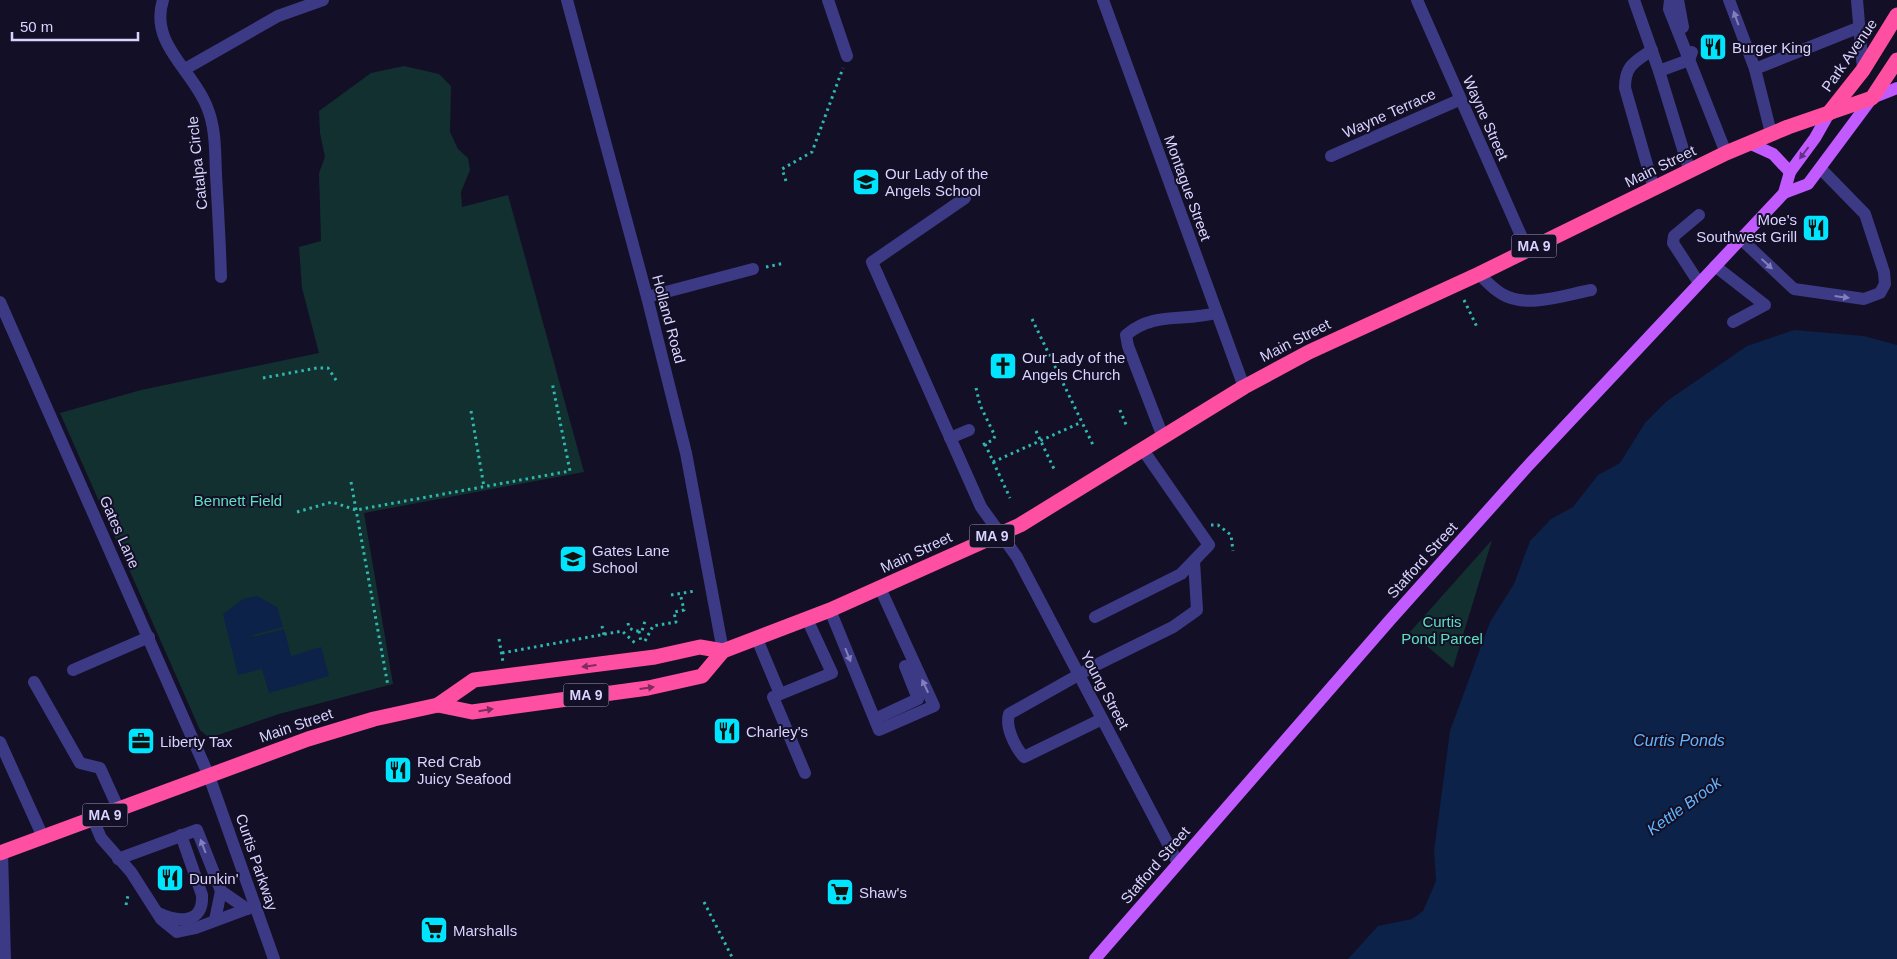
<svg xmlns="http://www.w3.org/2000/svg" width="1897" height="959" font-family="Arial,sans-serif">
  <rect width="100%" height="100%" fill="#130f26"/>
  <g fill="#12302f">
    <path d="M404 66 439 74 451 86 450 132 458 149 468 158 470 170 461 192 462 207 508 195 584 472 364 513 393 684 279 714 215 736H207L200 730 60 413 141 390 319 353 302 288 299 247 321 241 319 173 325 157 320 133 319 111 371 73Z"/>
    <path d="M1492 540 1453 668 1410 632Z"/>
  </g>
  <g fill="#0c2248">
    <path d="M1794 330 1864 336 1897 345V959H1348L1378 926 1412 919 1423 911 1436 881 1434 851 1450 731 1490 622 1514 584 1530 541 1551 519 1573 507 1598 475 1620 463 1645 423 1667 401 1747 346Z"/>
    <path d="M257 596 277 607 283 627 253 635V637L284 629 291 656 321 647 329 676 269 693 262 669 238 675 223 614 243 599Z"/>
  </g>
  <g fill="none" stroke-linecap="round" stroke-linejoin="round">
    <g stroke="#2fb8b0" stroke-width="3" stroke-dasharray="2.5 4" stroke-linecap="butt">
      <path d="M786 181 782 169 812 152 843 68"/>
      <path d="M766 267 785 263"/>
      <path d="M1464 300 1477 327"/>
      <path d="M1032 319 1094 447"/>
      <path d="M263 378 317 368H328L338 383"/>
      <path d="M976 388 980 405 995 436 993 440 980 446"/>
      <path d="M1120 410 1127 427"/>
      <path d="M471 411 484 487"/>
      <path d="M1036 431 1055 471"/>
      <path d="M985 444 1010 498"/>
      <path d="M993 462 1082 422"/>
      <path d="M351 482 388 686"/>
      <path d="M297 512 332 502 356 510 570 471 552 382"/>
      <path d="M1211 525H1218L1231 535 1233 551"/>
      <path d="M671 595 695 591"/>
      <path d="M628 623 629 628 635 631H642L645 621"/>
      <path d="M602 626 604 635"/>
      <path d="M639 631 641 642"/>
      <path d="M499 639 503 662"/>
      <path d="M645 641 653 626 676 622 674 612 684 610 680 593"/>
      <path d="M502 653 622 631 635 643"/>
      <path d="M704 902 733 959"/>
      <path d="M126 905 128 895"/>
    </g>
    <g stroke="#3d3a85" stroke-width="12">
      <path d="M163 0C149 44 193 70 207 107 216 128 215 153 216 175 218 209 220 243 221 277"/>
      <path d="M567 0 647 297 686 453 723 651"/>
      <path d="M828 0 847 56"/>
      <path d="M1103 0 1244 387"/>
      <path d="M1417 0 1527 249"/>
      <path d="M1634 0 1659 71 1690 172"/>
      <path d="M1670 0 1669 9 1726 153"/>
      <path d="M1678 0 1683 27"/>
      <path d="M1729 0 1755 69 1771 133"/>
      <path d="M1857 0 1863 70"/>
      <path d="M1652 50C1635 62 1625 65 1625 88L1654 189"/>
      <path d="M185 69 278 16 323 0"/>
      <path d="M1755 69 1860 27"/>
      <path d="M1659 71 1689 60 1692 52"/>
      <path d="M1331 156 1459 100"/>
      <path d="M965 198 872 262 981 507 1017 557 1178 863"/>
      <path d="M1741 239 1794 289 1864 299 1880 293 1885 284 1884 272 1865 214 1821 169"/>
      <path d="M1715 266 1765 305 1733 322"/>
      <path d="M1479 274C1486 281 1493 289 1502 294 1527 309 1564 295 1591 290"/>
      <path d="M1699 283 1673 243 1674 236 1699 215"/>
      <path d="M647 297 753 269"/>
      <path d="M0 302 209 776 274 959"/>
      <path d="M1163 437 1128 346 1126 335C1155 311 1182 322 1216 313"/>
      <path d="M950 438 969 430"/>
      <path d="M830 610 879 730 934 706 880 588"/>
      <path d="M1095 617 1181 574 1209 545 1143 450"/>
      <path d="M757 639 780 694"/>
      <path d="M73 670 149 637"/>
      <path d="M34 682 80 763 100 768 119 810"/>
      <path d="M875 719 918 699 905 666"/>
      <path d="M1102 719 1024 757C1015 747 1005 727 1009 714L1096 665 1173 627 1197 610 1194 561"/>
      <path d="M0 742 43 837"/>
      <path d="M805 773 773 697 832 673 807 619"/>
      <path d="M93 819 101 838 131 872 161 919 177 932 196 928 255 906"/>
      <path d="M2 852 5 959"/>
      <path d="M118 859 197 830 221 891 215 920"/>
      <path d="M221 891 247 909"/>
      <path d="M158 913C177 922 204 925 202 895L181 835"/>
    </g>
    <g stroke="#c25bff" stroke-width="12">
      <path d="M1749 143 1773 154 1790 172"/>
      <path d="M1784 193 1808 184 1872 98 1897 88"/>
      <path d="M1095 959 1390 620 1526 468 1784 193 1790 172 1815 138 1828 115"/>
    </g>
    <g stroke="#ff4fa3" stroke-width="15">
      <path d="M1829 113 1863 70 1897 15"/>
      <path d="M438 705 472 712 648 688 702 676 723 651 830 610 1020 525 1244 387 1309 352 1479 274 1726 153 1788 127 1872 98 1897 60"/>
      <path d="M0 853 308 739 374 719 438 705 474 680 655 657 700 647 723 651"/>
    </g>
  </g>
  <defs><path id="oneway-solid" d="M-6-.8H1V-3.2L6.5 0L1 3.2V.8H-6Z" transform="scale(1.25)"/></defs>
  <g fill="#837fbc">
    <use href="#oneway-solid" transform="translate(1736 18) rotate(-110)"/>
    <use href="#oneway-solid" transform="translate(1767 264) rotate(43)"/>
    <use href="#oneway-solid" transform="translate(1842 297) rotate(7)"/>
    <use href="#oneway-solid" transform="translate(848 655) rotate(68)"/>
    <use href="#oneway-solid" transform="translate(925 686) rotate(-115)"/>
    <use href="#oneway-solid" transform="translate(203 846) rotate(-111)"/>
  </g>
  <use fill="#623188" href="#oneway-solid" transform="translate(1804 153) rotate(127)"/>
  <g fill="#7d2c5e">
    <use href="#oneway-solid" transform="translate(589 666) rotate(173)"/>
    <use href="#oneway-solid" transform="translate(647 688) rotate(-8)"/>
    <use href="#oneway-solid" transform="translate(486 710) rotate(-9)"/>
  </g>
  <defs>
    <g id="restaurant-square" transform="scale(1.4375)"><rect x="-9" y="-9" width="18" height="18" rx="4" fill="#00e5ff" stroke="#130f26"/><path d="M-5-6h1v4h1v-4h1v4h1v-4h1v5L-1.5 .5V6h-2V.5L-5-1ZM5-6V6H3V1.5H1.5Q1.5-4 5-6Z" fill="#111"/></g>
    <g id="school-square" transform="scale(1.4375)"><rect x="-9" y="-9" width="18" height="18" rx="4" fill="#00e5ff" stroke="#130f26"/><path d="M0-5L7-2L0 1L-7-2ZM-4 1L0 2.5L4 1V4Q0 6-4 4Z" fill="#111"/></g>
    <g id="church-square" transform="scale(1.4375)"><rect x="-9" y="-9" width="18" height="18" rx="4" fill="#00e5ff" stroke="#130f26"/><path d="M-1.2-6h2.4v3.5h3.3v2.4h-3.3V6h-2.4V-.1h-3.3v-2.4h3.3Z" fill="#111"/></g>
    <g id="office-square" transform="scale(1.4375)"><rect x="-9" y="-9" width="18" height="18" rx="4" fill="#00e5ff" stroke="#130f26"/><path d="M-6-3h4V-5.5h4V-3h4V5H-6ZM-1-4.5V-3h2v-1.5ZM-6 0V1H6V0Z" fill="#111"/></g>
    <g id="supermarket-square" transform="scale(1.4375)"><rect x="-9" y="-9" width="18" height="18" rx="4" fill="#00e5ff" stroke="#130f26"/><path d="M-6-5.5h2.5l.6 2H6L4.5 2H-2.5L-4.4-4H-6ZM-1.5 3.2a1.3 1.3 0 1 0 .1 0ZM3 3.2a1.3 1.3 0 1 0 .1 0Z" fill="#111"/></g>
  </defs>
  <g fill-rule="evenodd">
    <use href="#restaurant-square" x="1713" y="47"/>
    <use href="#school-square" x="866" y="182"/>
    <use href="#restaurant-square" x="1816" y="228"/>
    <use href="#church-square" x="1003" y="366"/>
    <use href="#school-square" x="573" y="559"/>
    <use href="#restaurant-square" x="727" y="731"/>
    <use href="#office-square" x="141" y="741"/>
    <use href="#restaurant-square" x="398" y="770"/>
    <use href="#restaurant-square" x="170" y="878"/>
    <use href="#supermarket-square" x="840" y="892"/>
    <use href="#supermarket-square" x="434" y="930"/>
  </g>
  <g text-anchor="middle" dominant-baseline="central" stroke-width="4" stroke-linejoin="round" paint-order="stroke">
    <g fill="#130f26" stroke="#9e99be" stroke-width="1">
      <rect x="1511.5" y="234.5" width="45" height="23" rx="4"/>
      <rect x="969.5" y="524.5" width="45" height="23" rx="4"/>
      <rect x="563.5" y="683.5" width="45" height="23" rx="4"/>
      <rect x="82.5" y="803.5" width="45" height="23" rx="4"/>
    </g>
    <g font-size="14" font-weight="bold" fill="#d9d4ff">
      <text x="1534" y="246">MA 9</text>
      <text x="992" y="536">MA 9</text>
      <text x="586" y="695">MA 9</text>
      <text x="105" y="815">MA 9</text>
    </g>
    <g font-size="15" fill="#d9d4ff" stroke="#130f26" text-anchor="start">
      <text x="1732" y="47">Burger King</text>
      <text x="885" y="173">Our Lady of the<tspan x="885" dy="17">Angels School</tspan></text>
      <text x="1797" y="219" text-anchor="end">Moe's<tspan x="1797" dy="17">Southwest Grill</tspan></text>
      <text x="1022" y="357">Our Lady of the<tspan x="1022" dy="17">Angels Church</tspan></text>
      <text x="592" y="550">Gates Lane<tspan x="592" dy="17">School</tspan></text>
      <text x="746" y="731">Charley's</text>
      <text x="160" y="741">Liberty Tax</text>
      <text x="417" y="761">Red Crab<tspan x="417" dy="17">Juicy Seafood</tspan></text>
      <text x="189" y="878">Dunkin'</text>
      <text x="859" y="892">Shaw's</text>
      <text x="453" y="930">Marshalls</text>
    </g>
    <g font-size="15" fill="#d9d4ff" stroke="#130f26">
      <text transform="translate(1849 55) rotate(-55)">Park Avenue</text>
      <text transform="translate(1389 113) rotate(-24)">Wayne Terrace</text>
      <text transform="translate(1486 118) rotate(66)">Wayne Street</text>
      <text transform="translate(197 163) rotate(-96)">Catalpa Circle</text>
      <text transform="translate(1660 166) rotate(-26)">Main Street</text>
      <text transform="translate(1188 188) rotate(70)">Montague Street</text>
      <text transform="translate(669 319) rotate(75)">Holland Road</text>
      <text transform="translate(1295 340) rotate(-27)">Main Street</text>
      <text transform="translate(120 532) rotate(66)">Gates Lane</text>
      <text transform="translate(916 552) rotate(-25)">Main Street</text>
      <text transform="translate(1422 560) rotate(-48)">Stafford Street</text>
      <text transform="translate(1105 690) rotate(62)">Young Street</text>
      <text transform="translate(296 725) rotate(-19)">Main Street</text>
      <text transform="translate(257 862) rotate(71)">Curtis Parkway</text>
      <text transform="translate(1155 865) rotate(-49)">Stafford Street</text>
    </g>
    <g font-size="15" fill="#5fe0c0" stroke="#130f26">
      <text x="238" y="500">Bennett Field</text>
      <text x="1442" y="621">Curtis<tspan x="1442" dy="17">Pond Parcel</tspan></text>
    </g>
    <g font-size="16" font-style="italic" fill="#62b6ff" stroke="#130f26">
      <text x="1679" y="740">Curtis Ponds</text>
      <text transform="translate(1684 806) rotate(-36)">Kettle Brook</text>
    </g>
  </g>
  <path d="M12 32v8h126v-8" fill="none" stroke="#d9d4ff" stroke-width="2.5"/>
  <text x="20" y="32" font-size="15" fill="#d9d4ff" stroke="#130f26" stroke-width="4" paint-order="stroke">50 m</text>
</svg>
